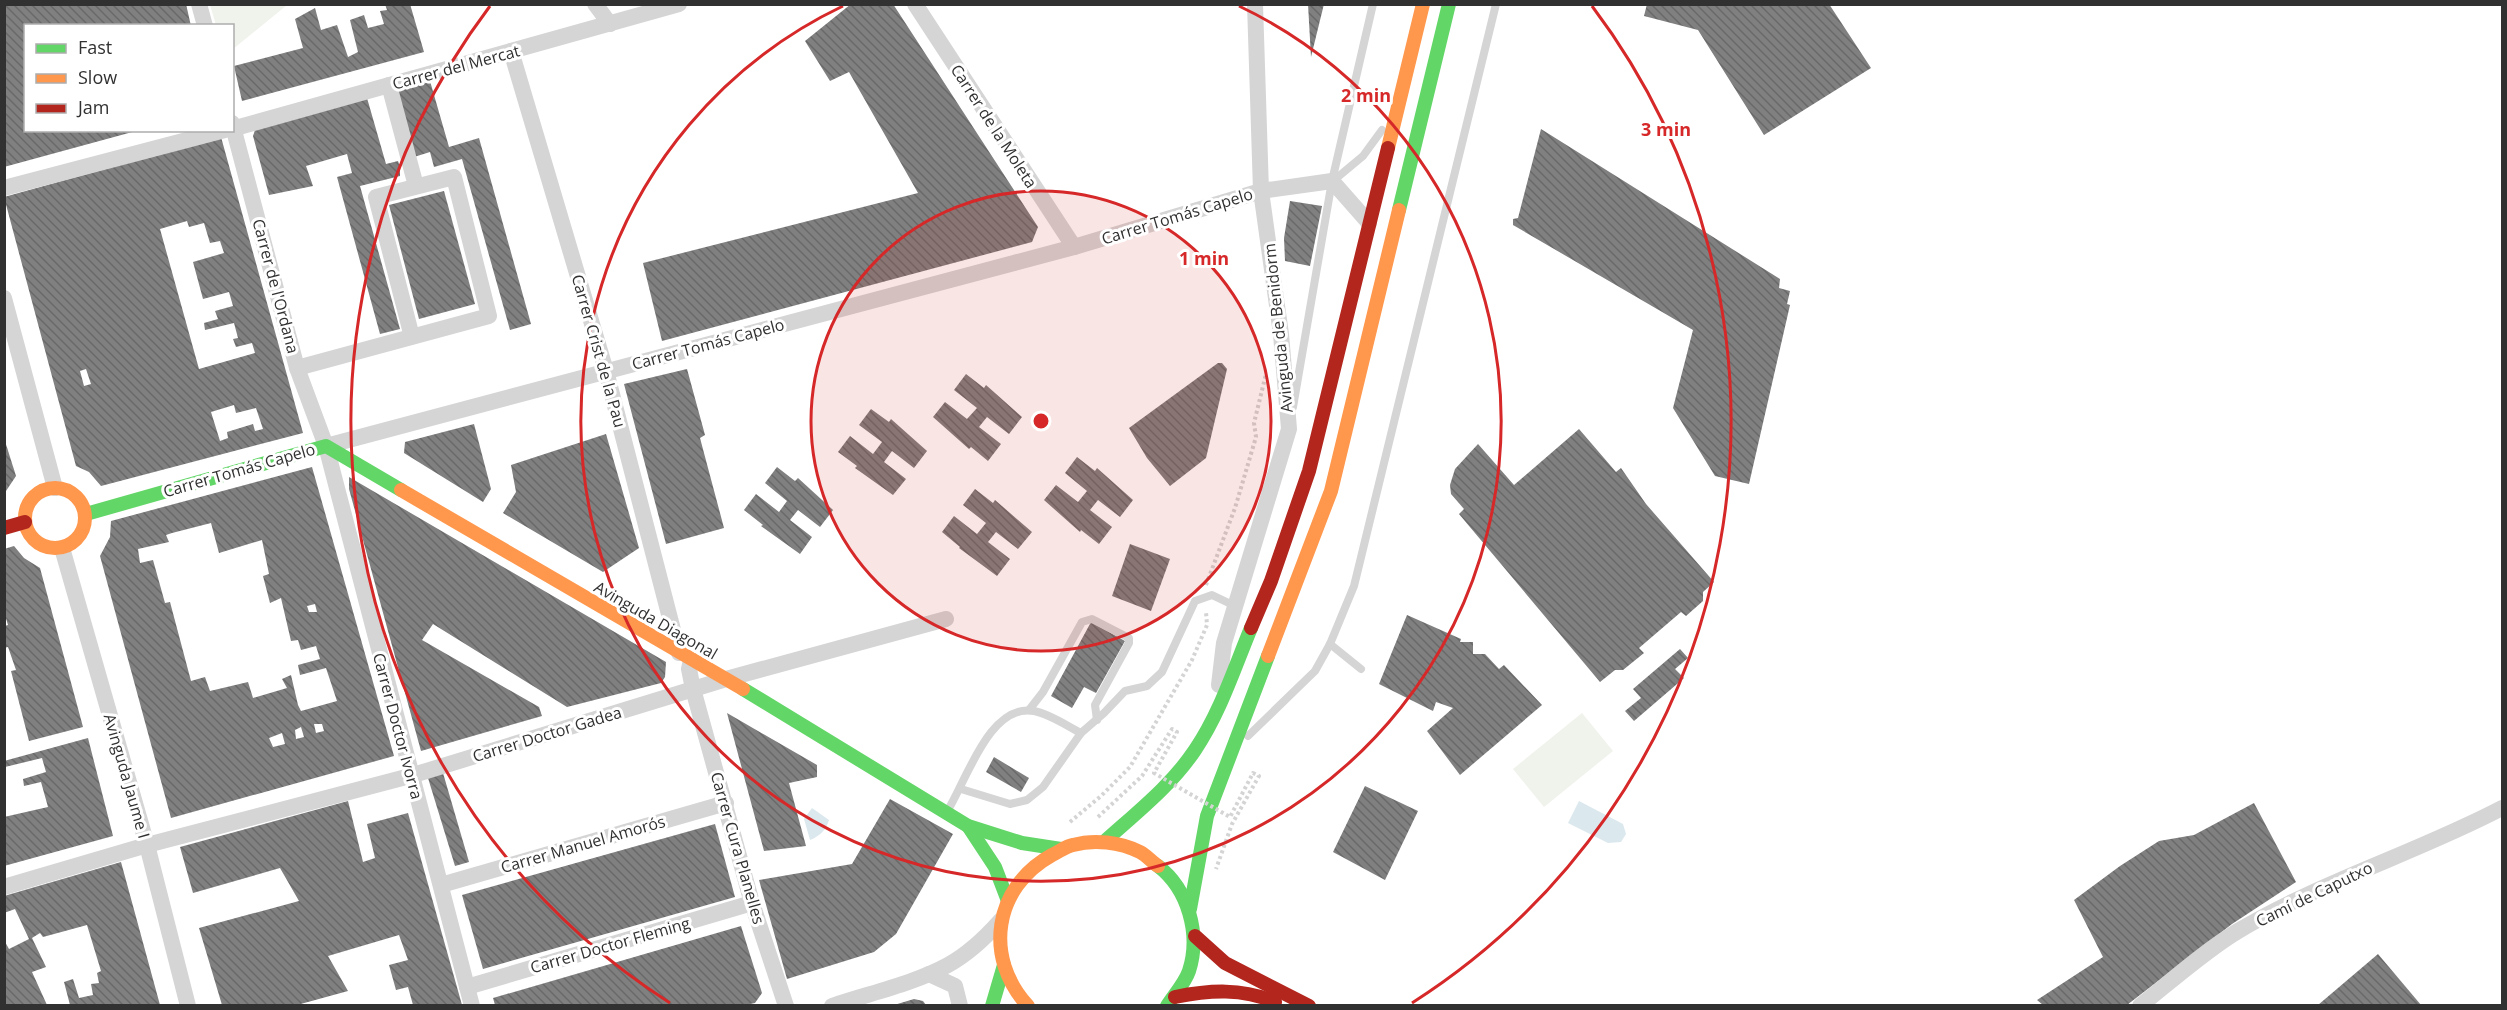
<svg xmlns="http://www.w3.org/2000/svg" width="2507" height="1010" font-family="'Open Sans',sans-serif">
  <defs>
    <pattern id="building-back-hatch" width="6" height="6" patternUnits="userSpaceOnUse" patternTransform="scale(1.5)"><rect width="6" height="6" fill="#808080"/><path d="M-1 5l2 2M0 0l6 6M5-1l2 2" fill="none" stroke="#696969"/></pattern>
  </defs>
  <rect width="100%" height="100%" fill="#fff"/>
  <g fill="#f0f3ec">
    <path d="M210 5V4L287 5 233 49 232 26 216 25Z"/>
    <path d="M1582 713 1613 751 1544 807 1513 769Z"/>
  </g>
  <g fill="#dbe8ee">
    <path d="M1579 801 1623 824 1626 834 1621 842 1608 843 1568 823Z"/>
    <path d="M812 808 829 820C826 830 820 836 810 840L804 819Z"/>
  </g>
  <g fill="url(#building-back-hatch)" fill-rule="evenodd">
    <path d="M4 4H186L191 26H26V130L136 131 4 167Z"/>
    <path d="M385 4H410L424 52 242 101 234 66 303 48 295 19 315 8 321 30 337 25 348 57 358 52 350 20 364 15 368 28 384 24 380 11 387 10Z"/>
    <path d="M851 4H893L1038 227 1032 242 662 341 643 263 918 193 849 72 830 81 805 41Z"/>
    <path d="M1308 4H1324L1311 57Z"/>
    <path d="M1647 4H1829L1871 68 1764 135 1698 30 1644 16Z"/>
    <path d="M430 81 449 147 479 138 531 324 510 330 462 159 434 167 430 152 414 157 397 90Z"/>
    <path d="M367 98 386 164 398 161 400 167V176L360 186 400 329 380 334 337 177 352 173 347 154 306 166 313 186 269 195 253 136 255 130Z"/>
    <path d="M1541 129 1780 279 1779 288 1790 291 1787 304 1790 305 1749 484 1715 476 1673 408 1693 330 1513 225V219L1518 218Z"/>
    <path d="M221 137 303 433 101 486 89 472 76 466 4 197ZM187 221 189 227 204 223 210 243 220 241 224 253 193 262 203 299 229 292 233 306 215 311 218 319 204 323 205 330 234 323 238 338 233 339 236 347 252 343 255 353 199 369 160 229ZM86 369 91 384 84 386 80 371ZM234 405 236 413 256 408 263 429 255 431 253 424 227 432 228 438 220 441 211 412Z"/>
    <path d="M444 191 475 304 419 319 389 205Z"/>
    <path d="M1290 201 1322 206 1310 266 1285 261 1284 238Z"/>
    <path d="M1218 363H1222L1227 369 1206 458 1170 486 1147 458 1129 428Z"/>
    <path d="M687 369 705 435 700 438 724 528 666 544 624 384Z"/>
    <path d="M966 374 984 388 986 385 1022 417 1009 434 987 417 979 427 1001 444 988 461 971 447 969 449 933 417 945 402 967 419 977 408 954 390Z"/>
    <path d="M871 409 889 422 891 419 927 451 914 468 892 451 884 462 906 479 893 495 855 468 857 466 838 452 850 436 873 454 882 442 859 425Z"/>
    <path d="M474 424 491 489 483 502 404 453 405 442Z"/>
    <path d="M1579 429 1616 472 1621 468 1646 504 1714 582 1703 592V601L1686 616 1681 612 1639 648 1644 653 1623 670H1615L1600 682 1459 514 1464 509 1451 494 1450 485 1455 469 1478 444 1514 485Z"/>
    <path d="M606 434 639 548 603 572 503 513 516 492 511 465Z"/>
    <path d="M4 438 16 476 4 494Z"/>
    <path d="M1077 457 1095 471 1097 468 1133 500 1120 517 1098 500 1090 510 1112 527 1099 544 1081 530 1080 532 1044 500 1056 485 1078 502 1087 491 1065 473Z"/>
    <path d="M312 467 394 756 171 818 100 556 110 537 111 521ZM211 523 219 553 262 540 269 574 263 576 270 603 281 598 291 641 298 640 301 650 316 646 320 659 298 665 300 675 326 668 337 701 301 711 298 705 291 675 282 679 287 688 253 698 248 682 210 691 205 677 191 681 170 602 165 603 153 560 140 563 138 549 169 542 166 535 172 533ZM315 604 317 612H309L307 606ZM314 724H322L324 731 316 733ZM301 727 304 737 296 739 295 730ZM282 733 285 744 273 747 269 738Z"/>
    <path d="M777 467 795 481 798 478 833 510 820 527 798 510 790 520 812 537 800 554 761 526 763 525 744 510 756 494 779 512 787 501 765 483Z"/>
    <path d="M349 477 666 662 665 677 661 683 567 707 433 624 422 640 539 707 542 716 421 751 349 489Z"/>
    <path d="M975 489 993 503 995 500 1032 532 1018 549 996 532 988 542 1010 559 997 576 959 548 960 547 942 532 954 516 977 534 986 523 963 505Z"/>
    <path d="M1130 544 1170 559 1151 611 1112 596Z"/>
    <path d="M14 546 24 558 40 568 83 727 29 741 11 671 16 670 8 647 4 648V626L8 625 4 612V549Z"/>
    <path d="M1407 615 1461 639 1460 642H1473V654H1485L1499 669 1504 665 1542 705 1460 775 1427 731 1453 708 1436 702 1433 711 1379 684Z"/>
    <path d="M1091 622 1125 641 1096 693 1084 687 1072 708 1051 696Z"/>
    <path d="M1680 649 1688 658 1675 669 1684 678 1634 721 1625 711 1641 698 1633 689Z"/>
    <path d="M727 713 817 765V777L789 783 806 846 764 851Z"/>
    <path d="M88 738 113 836 4 866V817L48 807 41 782 24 786 23 779 46 772 42 758 5 767 4 761Z"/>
    <path d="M994 757 1029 778 1021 792 986 772Z"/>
    <path d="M443 773 469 862 455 866 428 778Z"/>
    <path d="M1365 786 1418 811 1385 880 1333 852Z"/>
    <path d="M890 799 953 834 896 934 874 952 787 979 759 880 852 864Z"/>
    <path d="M348 801 363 862 375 858 367 824 408 813 462 1005H413L408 987 396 990 389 965 408 960 399 935 328 956 348 991 297 1005H222L199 928 299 901 280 868 193 893 180 847Z"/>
    <path d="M2254 803 2296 882 2232 924 2127 1005H2043L2037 1000 2103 957 2074 900 2120 866 2159 841 2194 835Z"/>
    <path d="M715 824 735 897 483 969 462 895Z"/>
    <path d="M121 862 160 1005H70L64 982 73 979 79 998 93 995 91 984 99 983 97 973 101 971 87 925 43 937 40 933 32 938 46 967 32 972 47 1005H4V940L9 949 29 939 15 909 4 913V896Z"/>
    <path d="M741 926 762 993 755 1003 745 1005H495L493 998Z"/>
    <path d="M2378 954 2421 1005H2318Z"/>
    <path d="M914 999 923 1001 926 1005H894Z"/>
  </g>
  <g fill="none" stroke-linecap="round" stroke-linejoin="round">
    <g stroke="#d4d4d4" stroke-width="4" stroke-dasharray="3 3" stroke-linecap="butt">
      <path d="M1206 585 1235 508 1256 437 1254 423 1266 374"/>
      <path d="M1070 822 1101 796 1130 767 1192 660 1207 625 1206 612"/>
    </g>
    <g stroke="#d5d5d5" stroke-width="8">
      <path d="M1333 181 1363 156 1382 130"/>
      <path d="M1293 407 1332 181 1373 4"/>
      <path d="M1330 644 1361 669"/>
      <path d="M1029 710 1043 692 1082 622 1092 619 1129 638V643L1095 705 1097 720"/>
      <path d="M1248 736 1315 671 1330 644 1354 586 1496 4"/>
      <path d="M961 789 1010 804 1027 800 1043 787 1081 733 1104 713 1125 691 1147 686 1162 672 1195 601 1212 595 1235 606"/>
      <path d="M948 810C967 779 990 703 1034 711 1050 714 1067 726 1081 733"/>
    </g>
    <g stroke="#d5d5d5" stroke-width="16">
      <path d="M199 4 205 26"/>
      <path d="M595 4 610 24"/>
      <path d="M915 4 1074 247"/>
      <path d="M511 51 606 371 679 653"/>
      <path d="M389 85 416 186"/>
      <path d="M232 123 297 368 326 446 472 1006"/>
      <path d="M232 129 679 4"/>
      <path d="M4 188 225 130"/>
      <path d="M4 298 55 488"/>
      <path d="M297 368 489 316 454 177 376 197 412 337"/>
      <path d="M326 446 1074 247 1261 191 1332 181 1369 223"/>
      <path d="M62 548 147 845 188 1006"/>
      <path d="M691 660 689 669 693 689 752 903 786 1006"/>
      <path d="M1219 685 1224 643 1289 429 1281 334 1261 191 1255 4"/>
      <path d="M441 885 726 803"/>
      <path d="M4 887 147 845 410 776 726 679 946 619"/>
      <path d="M929 974 955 986 960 1006"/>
      <path d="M467 987 752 903"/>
      <path d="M832 1006C870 993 913 984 948 965 968 954 986 937 1001 920"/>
      <path d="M2140 1006C2170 982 2206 950 2238 931 2322 881 2416 853 2502 808"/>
    </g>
    <g stroke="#63d668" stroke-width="14">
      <path d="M1399 210 1449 4"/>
      <path d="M86 514 326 446 401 490"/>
      <path d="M743 689 968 826 1022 843 1061 849"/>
      <path d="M968 826 995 867 1008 901"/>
      <path d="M1104 842C1136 813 1171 786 1195 750 1220 713 1234 669 1251 628"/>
      <path d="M1158 866C1188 889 1201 934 1189 971 1185 983 1174 995 1167 1006"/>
      <path d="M1190 909 1207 816 1268 656"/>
      <path d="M992 1006 1004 965"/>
    </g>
    <g stroke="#ff974d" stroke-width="14">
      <path d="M1388 148 1423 4"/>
      <circle cx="55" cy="518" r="30"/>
      <path d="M401 490 743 689"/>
      <path d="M1268 656 1331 491 1399 210"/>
      <path d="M1028 1006C983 957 994 887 1052 855 1059 852 1066 846 1073 845 1094 839 1120 842 1140 852 1146 855 1152 862 1158 866"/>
    </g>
    <g stroke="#b3261e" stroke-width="14">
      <path d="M4 528 25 522"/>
      <path d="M1251 628 1271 581 1309 471 1388 148"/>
      <path d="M1195 936 1225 963 1309 1006"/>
      <path d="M1175 997C1210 990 1242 988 1275 1002"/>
    </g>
    <path stroke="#d4d4d4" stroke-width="4" stroke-dasharray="3 3" stroke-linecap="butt" d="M1098 817 1142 776 1172 729 1177 732 1154 773 1230 817 1253 773 1259 776 1232 824 1216 869"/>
  </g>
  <circle cx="1041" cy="421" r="230" fill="#d62828" fill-opacity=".12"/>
  <g fill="none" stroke="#d62828" stroke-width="3">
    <circle cx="1041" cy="421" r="230"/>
    <path d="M1239 6A460 460 0 1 1 843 6"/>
    <path d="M670 1003A690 690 0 0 1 490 6M1592 6A690 690 0 0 1 1412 1003"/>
  </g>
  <g text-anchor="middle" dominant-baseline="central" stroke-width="6" stroke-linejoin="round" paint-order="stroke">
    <g font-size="16" fill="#313131" stroke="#fff">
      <text transform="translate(456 67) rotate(-15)">Carrer del Mercat</text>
      <text transform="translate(994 126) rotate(57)">Carrer de la Moleta</text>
      <text transform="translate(1177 216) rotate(-17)">Carrer Tomás Capelo</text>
      <text transform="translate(276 286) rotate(75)">Carrer de l'Ordana</text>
      <text transform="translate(1278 328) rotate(-96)">Avinguda de Benidorm</text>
      <text transform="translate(708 344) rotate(-15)">Carrer Tomás Capelo</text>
      <text transform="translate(599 351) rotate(74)">Carrer Crist de la Pau</text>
      <text transform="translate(239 470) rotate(-16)">Carrer Tomás Capelo</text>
      <text transform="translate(656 620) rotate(30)">Avinguda Diagonal</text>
      <text transform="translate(398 726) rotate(75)">Carrer Doctor Ivorra</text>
      <text transform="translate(547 734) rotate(-17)">Carrer Doctor Gadea</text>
      <text transform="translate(127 776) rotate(74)">Avinguda Jaume I</text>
      <text transform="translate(583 844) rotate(-16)">Carrer Manuel Amorós</text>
      <text transform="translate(738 848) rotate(74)">Carrer Cura Planelles</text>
      <text transform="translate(2314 894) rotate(-26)">Camí de Caputxo</text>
      <text transform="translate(610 945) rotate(-16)">Carrer Doctor Fleming</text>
    </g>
  </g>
  <circle cx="1041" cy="421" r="9" fill="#d62828" stroke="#fff" stroke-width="3"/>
  <g font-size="18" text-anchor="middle" font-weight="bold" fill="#d62828" stroke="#fff" stroke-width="6" stroke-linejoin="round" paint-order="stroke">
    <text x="1366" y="102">2 min</text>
    <text x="1666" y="136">3 min</text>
    <text x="1204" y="265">1 min</text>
  </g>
  <rect width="2507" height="1010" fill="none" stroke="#313131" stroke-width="12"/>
  <rect x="24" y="24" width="210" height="108" fill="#ffffff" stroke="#adadad" stroke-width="1.5"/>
  <rect x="36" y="44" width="30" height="9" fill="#63d668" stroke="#adadad" stroke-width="1.5"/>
  <text x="78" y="54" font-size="18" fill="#313131">Fast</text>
  <rect x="36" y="74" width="30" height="9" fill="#ff974d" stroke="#adadad" stroke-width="1.5"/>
  <text x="78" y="84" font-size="18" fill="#313131">Slow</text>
  <rect x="36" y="104" width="30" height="9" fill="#b3261e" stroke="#adadad" stroke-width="1.5"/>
  <text x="78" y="114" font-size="18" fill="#313131">Jam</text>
</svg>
